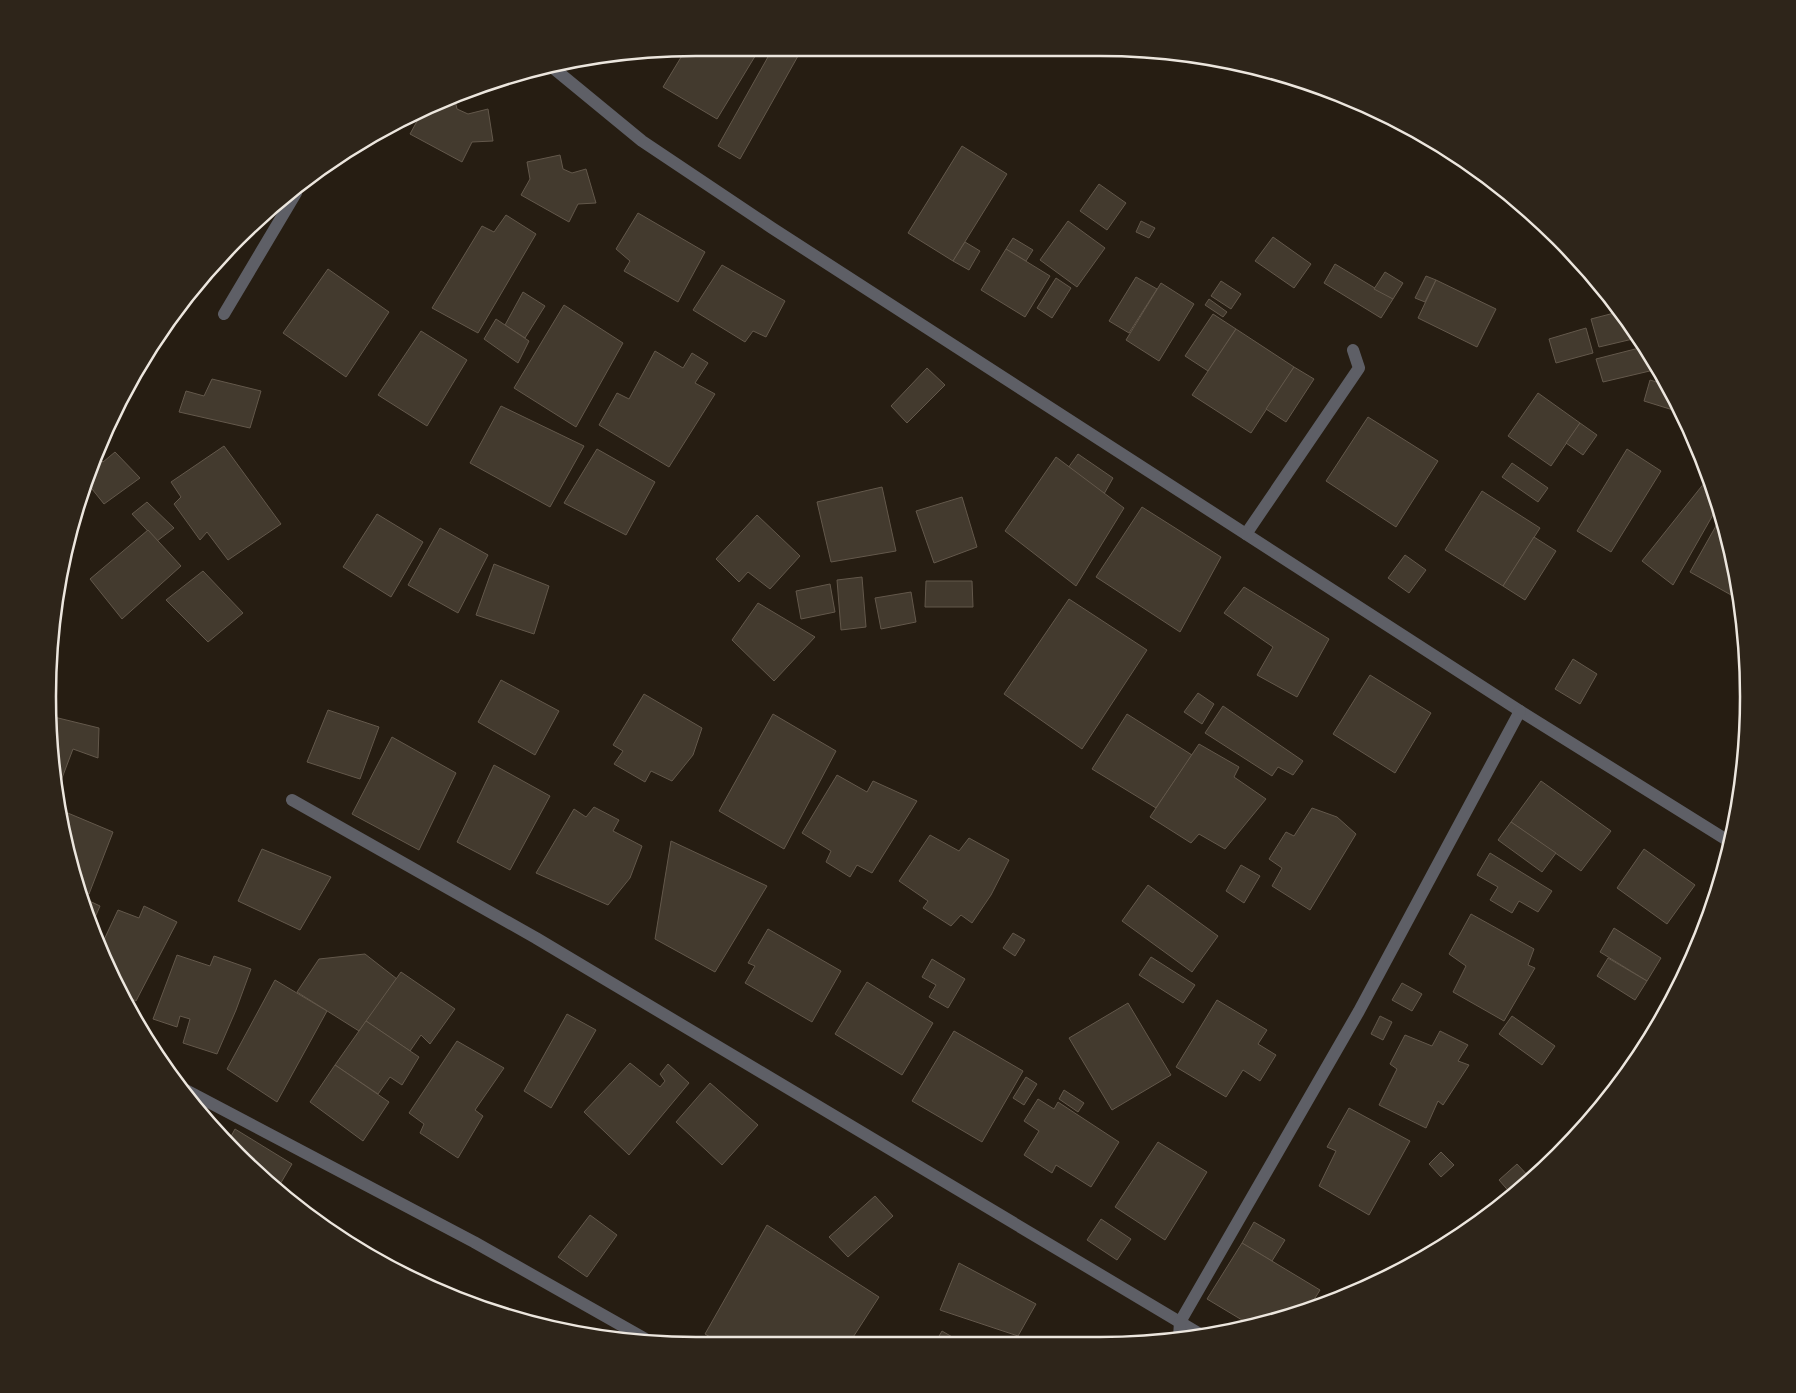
<svg xmlns="http://www.w3.org/2000/svg" width="1796" height="1393" font-family="'Playfair Display',serif">
  <rect width="100%" height="100%" fill="#261d12"/>
  <g fill="#433a2e" stroke="#63584b">
    <path d="M696 48H760L717 119 663 87 686 49Z"/>
    <path d="M773 48H784L798 56 740 159 718 146Z"/>
    <path d="M455 100 457 109 468 114 488 109 493 141 472 142 462 162 410 134 421 114Z"/>
    <path d="M962 146 1007 174 953 261 908 233Z"/>
    <path d="M560 155 563 169 572 173 586 169 596 203 578 204 569 222 521 195 530 179 527 162Z"/>
    <path d="M1099 184 1126 203 1107 230 1080 211Z"/>
    <path d="M638 213 705 252 678 302 624 271 630 261 616 249Z"/>
    <path d="M506 215 536 234 478 333 432 308 482 226 494 232Z"/>
    <path d="M1068 221 1105 248 1077 287 1040 260Z"/>
    <path d="M1141 221 1155 228 1149 238 1136 232Z"/>
    <path d="M1273 237 1311 264 1294 288 1255 261Z"/>
    <path d="M1013 238 1033 250 1026 261 1006 249Z"/>
    <path d="M965 242 980 251 969 270 953 261Z"/>
    <path d="M1006 249 1050 276 1025 317 981 290Z"/>
    <path d="M1335 264 1393 299 1381 318 1324 283Z"/>
    <path d="M722 265 785 301 766 337 753 331 745 342 693 310Z"/>
    <path d="M328 269 389 312 346 377 283 333Z"/>
    <path d="M1385 272 1403 283 1393 299 1374 289Z"/>
    <path d="M1426 276 1436 280 1425 302 1415 298Z"/>
    <path d="M1136 277 1157 289 1129 333 1109 321Z"/>
    <path d="M1056 278 1071 288 1052 318 1037 308Z"/>
    <path d="M1436 280 1496 309 1477 347 1418 318Z"/>
    <path d="M1221 281 1241 294 1231 309 1211 296Z"/>
    <path d="M1161 283 1194 304 1159 361 1126 340Z"/>
    <path d="M523 292 545 306 525 338 505 325Z"/>
    <path d="M1209 299 1227 312 1223 317 1205 305Z"/>
    <path d="M564 305 623 343 576 427 514 388Z"/>
    <path d="M1618 312 1637 338 1599 347 1591 319Z"/>
    <path d="M1213 314 1236 329 1208 371 1185 356Z"/>
    <path d="M496 319 529 341 518 363 484 339Z"/>
    <path d="M1586 328 1593 353 1556 363 1549 339Z"/>
    <path d="M1236 329 1294 367 1251 433 1192 395Z"/>
    <path d="M421 331 467 360 427 426 378 395Z"/>
    <path d="M1643 347 1650 356 1654 370 1603 382 1596 359Z"/>
    <path d="M655 351 683 368 692 353 708 363 695 383 715 394 669 467 599 425 617 393 629 399Z"/>
    <path d="M1294 367 1314 379 1286 422 1266 409Z"/>
    <path d="M927 368 945 385 907 423 891 406Z"/>
    <path d="M212 379 261 391 250 428 179 412 186 391 204 396Z"/>
    <path d="M1650 380 1667 385 1675 403 1673 410 1644 401Z"/>
    <path d="M1538 393 1580 423 1551 466 1508 436Z"/>
    <path d="M501 406 584 446 550 507 470 463Z"/>
    <path d="M1368 417 1438 461 1396 527 1326 481Z"/>
    <path d="M1580 423 1597 435 1583 455 1566 443Z"/>
    <path d="M224 446 281 524 228 560 207 532 200 540 174 504 181 497 171 482Z"/>
    <path d="M597 449 655 482 626 535 564 503Z"/>
    <path d="M1627 449 1661 471 1611 552 1577 531Z"/>
    <path d="M115 452 140 478 104 504 88 484 99 458 103 462Z"/>
    <path d="M1078 454 1113 478 1104 494 1068 468Z"/>
    <path d="M1056 457 1124 508 1076 586 1005 531Z"/>
    <path d="M1512 463 1548 488 1538 502 1502 477Z"/>
    <path d="M1709 477 1714 488 1718 506 1673 585 1642 561Z"/>
    <path d="M882 487 896 551 831 562 817 502Z"/>
    <path d="M1482 491 1540 528 1503 586 1445 550Z"/>
    <path d="M962 497 977 547 934 563 916 511Z"/>
    <path d="M147 502 174 528 157 541 132 514Z"/>
    <path d="M1142 507 1221 557 1180 632 1096 577Z"/>
    <path d="M377 514 423 542 391 597 343 567Z"/>
    <path d="M757 515 800 556 770 589 748 572 739 582 716 559Z"/>
    <path d="M1721 517 1740 600 1690 572Z"/>
    <path d="M440 528 488 555 458 613 408 585Z"/>
    <path d="M148 530 181 566 122 619 90 579Z"/>
    <path d="M1534 537 1556 551 1525 600 1503 586Z"/>
    <path d="M1405 555 1426 570 1409 593 1388 578Z"/>
    <path d="M494 564 549 586 534 634 476 615Z"/>
    <path d="M203 571 243 613 208 642 166 600Z"/>
    <path d="M862 577 866 627 841 630 837 580Z"/>
    <path d="M926 581H972L973 607H925Z"/>
    <path d="M830 584 835 612 801 619 796 591Z"/>
    <path d="M1244 587 1329 639 1297 697 1257 675 1273 647 1224 613Z"/>
    <path d="M911 592 916 622 881 629 875 598Z"/>
    <path d="M1069 599 1147 650 1082 749 1004 694Z"/>
    <path d="M758 603 815 637 774 681 732 640Z"/>
    <path d="M1573 659 1597 674 1580 704 1555 689Z"/>
    <path d="M1370 675 1431 713 1395 773 1333 734Z"/>
    <path d="M501 680 559 711 535 755 478 722Z"/>
    <path d="M1198 693 1214 704 1202 724 1184 712Z"/>
    <path d="M644 694 702 728 693 755 672 781 651 771 645 782 614 764 623 751 613 745Z"/>
    <path d="M1223 706 1303 761 1293 775 1278 767 1272 776 1205 733Z"/>
    <path d="M328 710 379 727 360 779 307 762Z"/>
    <path d="M773 714 836 751 784 849 719 811Z"/>
    <path d="M1127 714 1192 755 1156 808 1092 769Z"/>
    <path d="M50 716 99 728 98 758 73 749 59 786Z"/>
    <path d="M392 737 456 773 419 850 352 814Z"/>
    <path d="M1199 744 1239 767 1234 777 1266 799 1225 849 1199 834 1191 843 1150 817Z"/>
    <path d="M494 765 550 796 510 870 457 842Z"/>
    <path d="M837 775 867 792 873 781 917 801 872 873 857 865 850 877 826 862 831 851 802 833Z"/>
    <path d="M1541 781 1611 831 1581 871 1511 822Z"/>
    <path d="M594 807 619 820 613 831 642 846 630 878 608 905 536 873 574 809 586 817Z"/>
    <path d="M1312 808 1337 817 1356 834 1310 910 1272 886 1282 868 1269 859 1286 832 1294 836Z"/>
    <path d="M63 811 113 832 89 894 80 890 70 865Z"/>
    <path d="M1511 822 1556 853 1542 872 1498 840Z"/>
    <path d="M930 835 959 851 969 838 1009 860 991 895 972 923 961 915 951 926 923 908 928 901 899 881Z"/>
    <path d="M671 841 767 886 715 972 655 939Z"/>
    <path d="M262 849 331 877 300 930 238 901Z"/>
    <path d="M1644 849 1695 885 1667 924 1617 888Z"/>
    <path d="M1490 853 1552 891 1538 912 1519 901 1512 913 1490 900 1498 887 1477 875Z"/>
    <path d="M1241 865 1260 876 1244 903 1226 891Z"/>
    <path d="M1148 885 1218 936 1192 972 1122 921Z"/>
    <path d="M83 898 100 906 93 922Z"/>
    <path d="M144 906 177 922 136 1001 124 995 102 944 118 910 139 918Z"/>
    <path d="M1471 914 1534 949 1528 965 1535 968 1504 1021 1453 992 1466 966 1449 954Z"/>
    <path d="M1614 928 1661 958 1647 981 1600 952Z"/>
    <path d="M768 929 841 971 812 1022 745 983 755 966 748 963Z"/>
    <path d="M1013 933 1025 940 1015 956 1003 948Z"/>
    <path d="M365 954 397 979 359 1031 297 992 319 959Z"/>
    <path d="M177 955 210 966 214 956 251 969 236 1010 217 1054 183 1043 190 1019 180 1016 177 1027 153 1019Z"/>
    <path d="M1151 957 1195 985 1183 1003 1139 975Z"/>
    <path d="M1608 958 1647 981 1635 1000 1597 976Z"/>
    <path d="M932 959 965 979 948 1008 929 997 936 985 922 977Z"/>
    <path d="M401 972 455 1009 430 1044 421 1035 410 1051 366 1021Z"/>
    <path d="M275 980 327 1011 277 1102 227 1069Z"/>
    <path d="M867 982 933 1023 902 1075 835 1034Z"/>
    <path d="M1402 983 1422 994 1412 1011 1392 1000Z"/>
    <path d="M1217 1000 1267 1030 1258 1044 1276 1055 1260 1081 1243 1070 1226 1097 1176 1067Z"/>
    <path d="M1128 1003 1171 1075 1112 1110 1069 1038Z"/>
    <path d="M567 1014 596 1030 551 1108 524 1091Z"/>
    <path d="M1380 1016 1392 1022 1383 1040 1371 1034Z"/>
    <path d="M1512 1016 1555 1046 1542 1065 1499 1034Z"/>
    <path d="M366 1021 419 1057 402 1085 390 1077 378 1094 335 1065Z"/>
    <path d="M954 1031 1023 1071 982 1142 912 1101Z"/>
    <path d="M1440 1031 1468 1045 1458 1061 1469 1065 1443 1105 1438 1101 1426 1128 1379 1105 1397 1069 1390 1064 1405 1035 1432 1046Z"/>
    <path d="M457 1041 504 1068 475 1110 483 1116 458 1158 420 1133 424 1124 409 1113Z"/>
    <path d="M630 1063 660 1087 665 1081 660 1074 668 1064 689 1083 629 1155 584 1112Z"/>
    <path d="M335 1065 389 1102 363 1141 310 1102Z"/>
    <path d="M1026 1077 1037 1084 1024 1105 1013 1098Z"/>
    <path d="M710 1083 758 1125 722 1165 676 1122Z"/>
    <path d="M1064 1090 1084 1103 1078 1112 1059 1099Z"/>
    <path d="M1038 1099 1054 1109 1058 1102 1119 1142 1091 1187 1056 1165 1052 1173 1024 1155 1039 1131 1024 1121Z"/>
    <path d="M1349 1108 1410 1141 1369 1215 1319 1186 1336 1151 1327 1147Z"/>
    <path d="M1587 1119 1588 1120 1560 1150 1557 1147Z"/>
    <path d="M235 1129 292 1164 279 1186 228 1142Z"/>
    <path d="M1158 1142 1207 1172 1165 1240 1115 1207Z"/>
    <path d="M1441 1152 1454 1165 1441 1177 1429 1164Z"/>
    <path d="M1517 1164 1531 1179 1512 1195 1499 1180Z"/>
    <path d="M875 1196 893 1216 848 1257 829 1237Z"/>
    <path d="M590 1215 617 1235 587 1277 558 1257Z"/>
    <path d="M1101 1219 1131 1239 1117 1260 1087 1240Z"/>
    <path d="M1254 1222 1285 1240 1272 1261 1242 1243Z"/>
    <path d="M767 1225 879 1297 848 1345H724L705 1334Z"/>
    <path d="M1242 1243 1320 1290 1307 1311 1247 1323 1207 1299Z"/>
    <path d="M959 1263 1036 1304 1018 1336 940 1310Z"/>
    <path d="M942 1331 966 1345H934Z"/>
    <path d="M1018 1336 1030 1344H1013Z"/>
  </g>
  <g fill="none" stroke-linecap="round" stroke-linejoin="round">
    <path stroke="#5e5f66" stroke-width="12" d="M1246 534 1359 368 1353 350"/>
    <g stroke="#5e5f66" stroke-width="12">
      <path d="M552 67 642 141 772 228 1520 711 1730 842"/>
      <path d="M224 314 296 193"/>
      <path d="M292 800 536 938 1198 1333"/>
      <path d="M182 1088 474 1242 649 1341"/>
      <path d="M1179 1337 1180 1322 1359 1011 1520 711"/>
    </g>
  </g>
  <path d="M0 0H1796V1393H0ZM696 56H1100A640 640 0 0 1 1740 696V697A640 640 0 0 1 1100 1337H696A640 640 0 0 1 56 697V696A640 640 0 0 1 696 56Z" fill="#2e251a" fill-rule="evenodd"/>
  <path fill="none" stroke="#ece6de" stroke-width="2.5" d="M696 56H1100A640 640 0 0 1 1740 696V697A640 640 0 0 1 1100 1337H696A640 640 0 0 1 56 697V696A640 640 0 0 1 696 56Z"/>
</svg>
